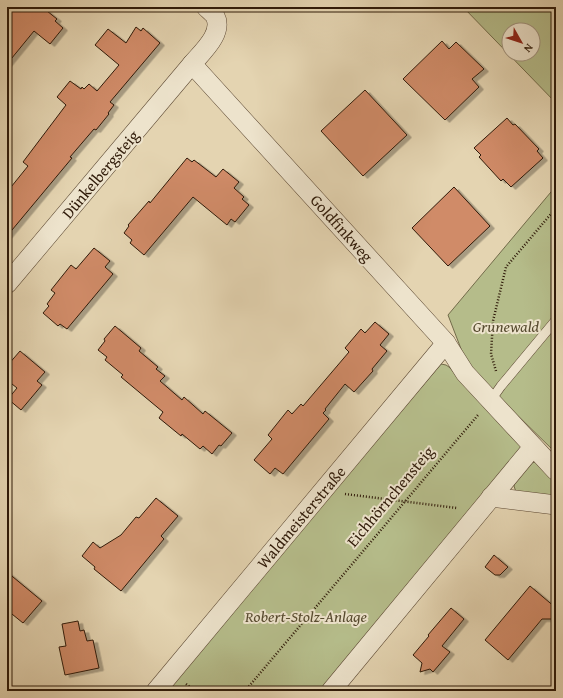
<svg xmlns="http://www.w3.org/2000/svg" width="563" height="698" font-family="'Gentium Book Plus',serif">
  <defs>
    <filter id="shadow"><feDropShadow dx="4.5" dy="2.5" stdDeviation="0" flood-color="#0004"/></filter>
  </defs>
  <rect width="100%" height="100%" fill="#e4d4b1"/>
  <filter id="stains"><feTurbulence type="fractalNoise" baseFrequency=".005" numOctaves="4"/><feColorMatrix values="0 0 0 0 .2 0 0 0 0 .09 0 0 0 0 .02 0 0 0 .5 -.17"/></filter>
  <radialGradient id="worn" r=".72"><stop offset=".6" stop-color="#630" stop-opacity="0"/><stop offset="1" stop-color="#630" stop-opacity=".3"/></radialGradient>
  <g fill="#b5bc8a" stroke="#726b4a" fill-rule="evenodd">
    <path d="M463 7H556V103ZM509 30H533V54H509Z"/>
    <path d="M556 186V453L468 367 448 315Z"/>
    <path d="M441 364 446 365 449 367 520 443 522 447 322 691H164Z"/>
    <path d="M535 462 539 464 556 483V499L516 492 514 486 515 483 531 463Z"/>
  </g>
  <g fill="#d08b67" stroke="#2f1a09" filter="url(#shadow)">
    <path d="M7 7H42L57 19 55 21 63 28 50 44 34 31 7 64Z"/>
    <path d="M136 27 141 31 143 28 160 43 110 102 114 105 108 113 109 114 96 130 94 129 70 157 72 158 7 236V192L28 166 23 162 66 105 57 97 70 81 81 89 82 87 84 89 89 84 97 91 119 65 95 45 108 29 126 43Z"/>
    <path d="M442 41 449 49 456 42 484 69 472 79 479 87 445 120 403 79Z"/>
    <path d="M365 90 407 135 363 176 321 131Z"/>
    <path d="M507 118 513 125 515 124 539 149 537 151 543 158 511 187 503 179 501 181 479 157 481 155 474 148Z"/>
    <path d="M187 158 192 162 194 160 216 177 223 169 239 182 234 188 244 197 242 199 249 205 235 222 231 219 227 225 193 197 144 255 130 243 132 240 124 233 129 226 128 225 149 201 150 203Z"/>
    <path d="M454 187 490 226 448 266 412 228Z"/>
    <path d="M94 248 110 261 105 267 113 274 67 329 60 324 58 326 43 313 49 306 47 304 55 293 51 290 71 265 76 269Z"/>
    <path d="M375 322 389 334 380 345 387 351 372 369 373 371 354 392 345 384 325 409 326 410 323 413 329 419 283 474 275 468 270 474 254 460 272 439 268 435 288 410 292 414 301 404 303 406 349 352 345 348 361 329 365 333Z"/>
    <path d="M115 326 141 348 139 351 158 367 156 369 165 376 160 381 182 400 184 397 203 414 205 411 232 433 221 446 219 445 212 454 203 446 200 449 182 434 181 436 159 418 163 412 121 377 123 375 105 360 107 357 98 350 105 341 104 339Z"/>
    <path d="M20 351 45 372 37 381 42 385 21 410 8 399 17 388 7 380V366Z"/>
    <path d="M156 498 178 516 161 536 164 539 121 591 94 569 95 567 82 556 93 542 100 548 121 535 136 517 139 518Z"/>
    <path d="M494 555 508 567 500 575H495L485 567Z"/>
    <path d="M7 572 42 601 23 623 7 610Z"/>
    <path d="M530 586 556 608V619H542L508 660 485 640Z"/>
    <path d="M451 608 464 619 442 646 450 652 433 672 430 669 420 672 422 663 413 655 429 636 428 635Z"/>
    <path d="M78 621 80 631 84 630 87 641 93 640 99 668 65 675 59 647 66 646 62 624Z"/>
  </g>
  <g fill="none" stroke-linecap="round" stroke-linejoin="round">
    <g stroke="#5c4833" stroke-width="10">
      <path id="service" d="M491 400 501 386 556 320"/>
    </g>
    <g stroke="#5c4833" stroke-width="20">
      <g id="minor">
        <path d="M206 7C209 10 213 13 215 16 224 33 202 52 192 64L446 343 465 373 556 471"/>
        <path d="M7 284 192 64"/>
        <path d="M491 497 556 505"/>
        <path d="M156 691 446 343"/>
        <path d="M331 691 533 447"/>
      </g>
    </g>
    <g stroke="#2f1a09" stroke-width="2.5" stroke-dasharray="1 2" stroke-linecap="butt">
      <path d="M496 371 491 354 493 321 506 267 556 208"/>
      <path d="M345 494 457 508"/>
      <path d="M186 684 195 691"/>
      <path d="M245 691 478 415"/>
    </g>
    <use href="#service" stroke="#ede3cc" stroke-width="9"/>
    <use href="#minor" stroke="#ede3cc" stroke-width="19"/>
  </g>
  <g text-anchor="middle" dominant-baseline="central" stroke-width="4" stroke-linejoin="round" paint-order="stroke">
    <g font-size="16" fill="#2f1a09" stroke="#ede3cc">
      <text transform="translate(100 174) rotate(-50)">Dünkelbergsteig</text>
      <text transform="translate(342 228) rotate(48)">Goldfinkweg</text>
      <text transform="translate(390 496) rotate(-50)">Eichhörnchensteig</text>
      <text transform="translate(301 517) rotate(-50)">Waldmeisterstraße</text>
    </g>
    <g font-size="16" font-style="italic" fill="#574b30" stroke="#ede3cc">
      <text x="506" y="326">Grunewald</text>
      <text x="306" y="616">Robert-Stolz-Anlage</text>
    </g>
  </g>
  <rect width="563" height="698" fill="none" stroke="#e4d4b1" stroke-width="24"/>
  <rect x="8" y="8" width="547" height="682" fill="none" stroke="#2f1a09" stroke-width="2"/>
  <rect x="12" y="12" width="539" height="674" fill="none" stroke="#2f1a09"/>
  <g transform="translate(521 42) rotate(129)"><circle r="19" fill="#ede3cc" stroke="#a1937e"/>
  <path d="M0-3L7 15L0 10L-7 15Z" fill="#8f2418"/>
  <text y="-6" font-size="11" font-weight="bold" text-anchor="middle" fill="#2f1a09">N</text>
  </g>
  <rect width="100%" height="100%" filter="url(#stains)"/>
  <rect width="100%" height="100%" fill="url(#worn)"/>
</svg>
